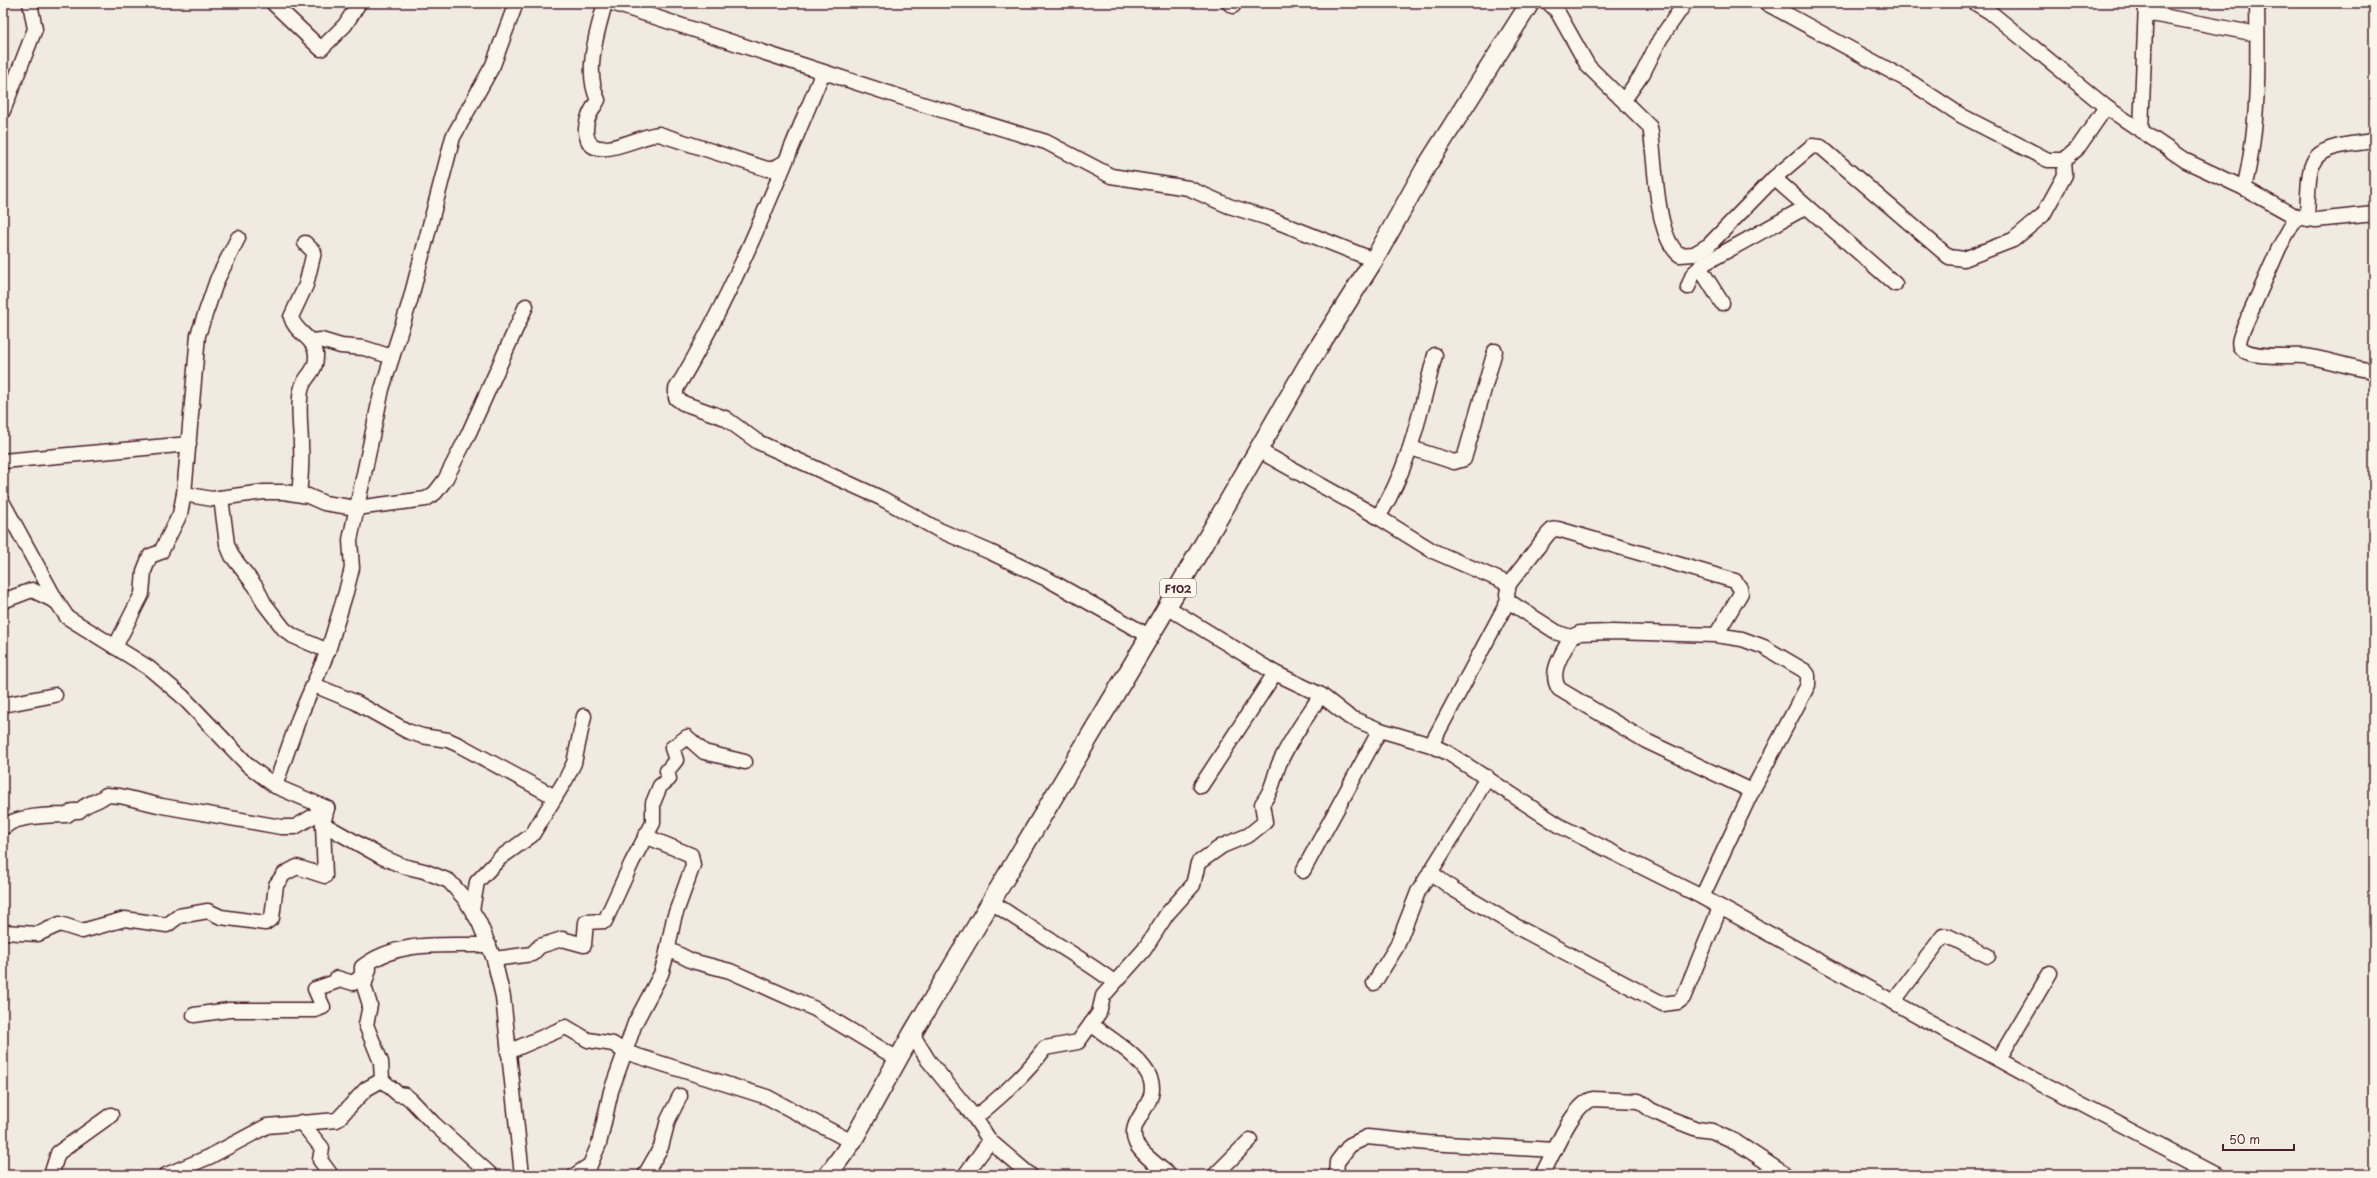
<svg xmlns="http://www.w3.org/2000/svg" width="2377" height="1178" font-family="'Playpen Sans',sans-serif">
  <rect width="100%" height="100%" fill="#f0eae0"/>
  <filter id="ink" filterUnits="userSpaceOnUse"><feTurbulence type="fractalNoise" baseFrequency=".025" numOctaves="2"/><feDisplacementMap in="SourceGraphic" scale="8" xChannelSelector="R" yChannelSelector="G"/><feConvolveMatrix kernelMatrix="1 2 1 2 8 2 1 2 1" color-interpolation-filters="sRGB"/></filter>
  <g filter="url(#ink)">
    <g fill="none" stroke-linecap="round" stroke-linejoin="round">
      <g stroke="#4a1f2b" stroke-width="17">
        <g id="minor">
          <path d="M273 3 321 49 345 25 359 3"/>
          <path d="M605 3C597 33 584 71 598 100 591 111 583 123 587 137 594 164 642 134 659 134L767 169H773L785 162"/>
          <path d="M612 3 922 104 1046 142 1111 176 1188 188 1229 206 1268 218 1374 260"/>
          <path d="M1229 3 1233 6"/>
          <path d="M1549 3 1557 11 1588 66 1650 127C1656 157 1654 237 1680 255L1694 254 1709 245 1774 178 1812 146 1821 147 1949 257 1964 259 2013 240 2043 215 2065 175 2064 160"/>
          <path d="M1766 3 1909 81 1962 116 2048 160H2064L2077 149 2106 107"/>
          <path d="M1975 3 1990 12 2106 107 2186 161 2244 188 2296 217 2316 220 2374 214"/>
          <path d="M2146 13 2257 34"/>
          <path d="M823 72C778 179 736 290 676 389V398L683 403 725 418 758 442 881 498 939 530 990 552 1049 580 1149 636"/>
          <path d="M1624 100 1643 73 1660 39 1685 3"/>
          <path d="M3 111 35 29 30 3"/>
          <path d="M2141 131 2146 3"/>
          <path d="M1774 178 1895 284"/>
          <path d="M2244 188C2259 129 2258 64 2257 3"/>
          <path d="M2296 217 2279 248 2242 332C2240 338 2237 345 2242 349 2254 359 2289 355 2304 356 2328 359 2350 368 2374 371"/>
          <path d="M2307 219C2310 154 2304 149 2374 141"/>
          <path d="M1700 268 1722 303"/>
          <path d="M1688 287 1693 274 1705 263 1806 207"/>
          <path d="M311 341 321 340 341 346 364 348 392 357"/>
          <path d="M1411 448 1454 462 1464 459 1495 351"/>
          <path d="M1258 450 1378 517 1433 551 1509 584 1507 594 1508 601 1558 633 1571 637 1580 633 1612 632 1716 635 1742 639 1764 647 1805 671 1808 675V685L1752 791 1702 897"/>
          <path d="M3 461 189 444"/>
          <path d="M184 494 212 499 264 492H284L308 496 324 503 356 508 426 499 435 493 445 480 468 435 526 306"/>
          <path d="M299 494C301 477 302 462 301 445 301 429 297 402 302 387 306 375 317 372 316 354 314 337 295 333 291 317L306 285 314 252 305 243"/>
          <path d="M221 498 227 544 232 556 256 587 264 603 284 629 293 636 328 651"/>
          <path d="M3 503 57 602 67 617 149 668 182 696 249 766 275 786 327 808"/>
          <path d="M1378 517C1410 468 1420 411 1435 355"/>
          <path d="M1509 584 1548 534 1552 530 1558 529 1735 581 1740 588 1741 593 1716 635"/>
          <path d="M3 601 32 590 57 602"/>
          <path d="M1167 607 1275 673 1321 695 1349 717 1380 730 1431 745 1448 753 1560 826 1702 897 2043 1084 2217 1175"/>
          <path d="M1571 637C1563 653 1548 672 1559 689L1646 741 1752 791"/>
          <path d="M115 647 142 594 144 571 150 556 161 552 180 514 184 494 198 335 217 280 238 238"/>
          <path d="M314 685 355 702 407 731 422 736 448 740 459 745 555 797"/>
          <path d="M3 705 55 695"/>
          <path d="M1431 745 1508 601"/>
          <path d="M275 786 299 718 328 651 346 592 352 568 350 540 382 389 410 301 453 137 493 65 516 3"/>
          <path d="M1201 786 1275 673"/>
          <path d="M327 808 323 824 382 857 403 866 424 871 449 881 465 899 479 922 494 959 503 997 522 1175"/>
          <path d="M3 824 6 826C15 816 53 815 67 815L73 811H79C87 802 97 803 106 795L120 796 162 806 281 827H295L327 808"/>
          <path d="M1303 871 1380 730"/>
          <path d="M1430 872 1453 889 1519 928 1663 1004 1678 1002 1683 998 1720 908"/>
          <path d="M992 902C1031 930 1075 953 1114 982"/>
          <path d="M472 910 477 882 500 858 532 835 566 779 574 763 584 716"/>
          <path d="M3 932 38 934 60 924 82 931 125 919 167 925 179 916 208 911 221 917 265 923 272 918 276 885 284 874 297 867 325 876 323 824"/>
          <path d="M668 949 692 961 730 971 815 1009 898 1059"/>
          <path d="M494 959 532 954 540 946 562 939 584 945 586 922 605 921 632 862 653 823V803L660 786 669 779 667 771 676 760 672 748 687 737 704 752 745 762"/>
          <path d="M369 969 364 986 370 1005 366 1025 381 1062 382 1080 398 1094 405 1095 411 1100 433 1123 491 1175"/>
          <path d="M1374 983 1397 946 1418 892 1466 815 1487 777"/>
          <path d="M1894 1001 1943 936H1948L1988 956"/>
          <path d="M194 1015 229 1010H315L323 1007 315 989 338 981 337 978 353 983 362 976V967C398 939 445 946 489 945"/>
          <path d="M1091 1024C1110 1039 1134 1052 1147 1072 1166 1103 1124 1118 1136 1143 1140 1153 1160 1167 1169 1175"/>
          <path d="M912 1034 928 1060 975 1118 990 1141 1030 1175"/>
          <path d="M508 1052 566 1027 588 1040 613 1044 625 1052 767 1097 852 1142"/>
          <path d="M1999 1059 2050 973"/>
          <path d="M975 1118C1001 1096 1025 1076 1045 1048L1078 1042 1099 1013 1103 996 1144 950 1167 914 1193 885 1198 863 1222 846 1249 835 1265 822 1262 804C1273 789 1273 780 1279 764 1290 739 1306 718 1321 695"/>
          <path d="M301 1122 322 1148 320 1160 331 1175"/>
          <path d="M51 1175 58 1153 111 1115"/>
          <path d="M166 1175 209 1157 267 1126 337 1120 366 1089 382 1080"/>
          <path d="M575 1175 590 1165 599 1144 611 1091 625 1052 635 1023 661 974 666 957 674 918 693 865 691 855 645 836"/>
          <path d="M645 1175 661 1147 668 1120 680 1096"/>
          <path d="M965 1175 990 1141"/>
          <path d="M1215 1175 1250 1140"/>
          <path d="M1336 1175 1337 1162 1350 1145 1367 1137 1428 1143 1555 1150"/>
          <path d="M1542 1175C1552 1157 1573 1103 1593 1099L1639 1101 1651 1110 1666 1117 1697 1129 1712 1131 1736 1142 1786 1175"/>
        </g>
      </g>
      <g stroke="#4a1f2b" stroke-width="21">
        <path id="major" d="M828 1175 852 1142 912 1034 1167 607 1308 364 1374 260 1426 167 1530 3"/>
      </g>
      <use href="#minor" stroke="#fbf7ec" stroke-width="14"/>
      <use href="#major" stroke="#fbf7ec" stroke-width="18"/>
    </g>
  </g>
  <g text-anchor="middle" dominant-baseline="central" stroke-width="4" stroke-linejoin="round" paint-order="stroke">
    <rect fill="#fbf7ec" stroke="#7f6065" stroke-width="1" x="1160" y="579" width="36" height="18" rx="3"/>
    <g font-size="11" font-weight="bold" fill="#4a1f2b">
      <text x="1178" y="588">F102</text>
    </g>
  </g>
  <rect width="2377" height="1178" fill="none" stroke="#fbf7ec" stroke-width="16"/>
  <rect x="8" y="8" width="2361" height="1162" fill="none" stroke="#4a1f2b" stroke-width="1.5" filter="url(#ink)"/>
  <path d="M2223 1144v6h71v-6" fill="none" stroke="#4a1f2b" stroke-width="2"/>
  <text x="2229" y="1144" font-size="12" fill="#4a1f2b" stroke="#fbf7ec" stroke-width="3" paint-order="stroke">50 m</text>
</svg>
